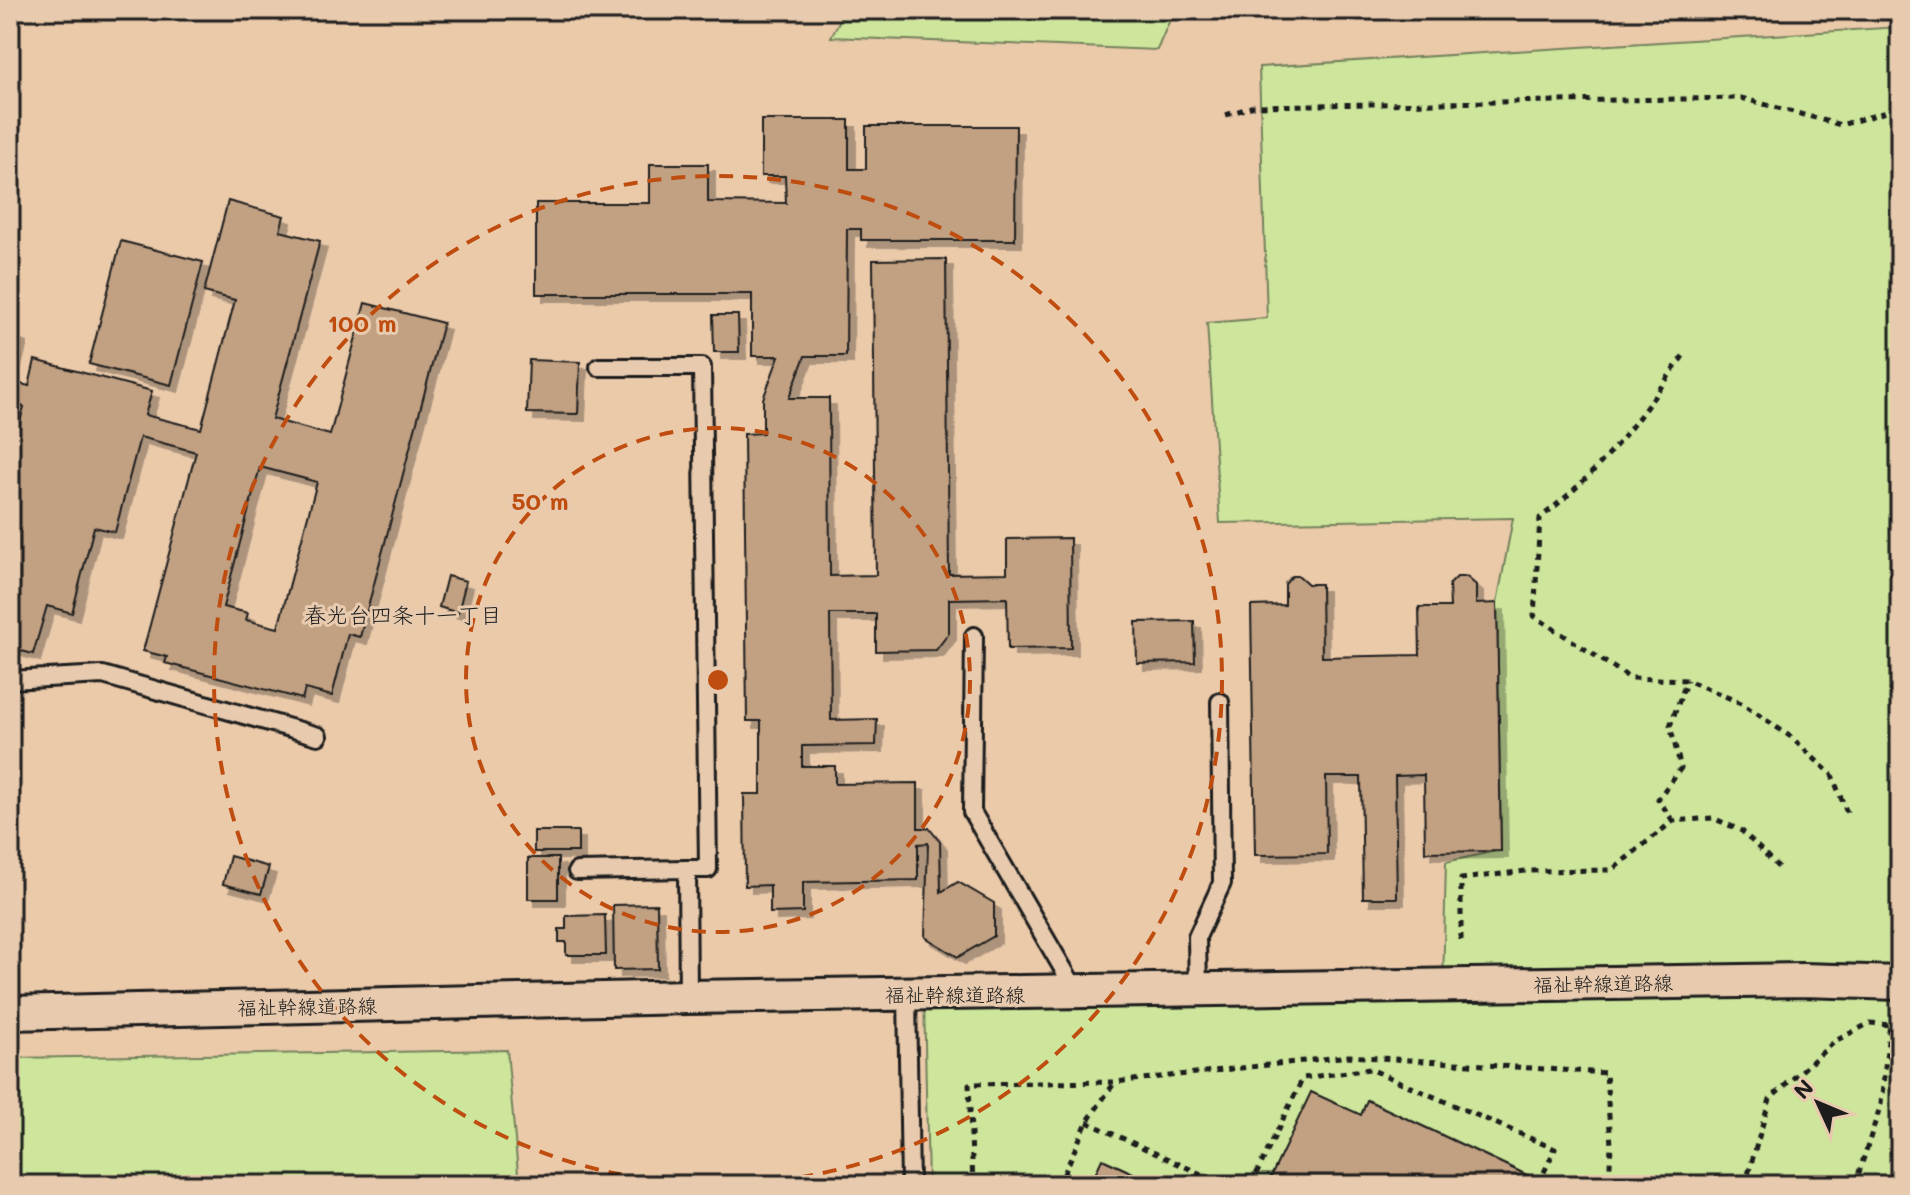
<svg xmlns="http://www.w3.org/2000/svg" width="1910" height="1195" font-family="Mali,'Klee One',sans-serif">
  <defs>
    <filter id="shadow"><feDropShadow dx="7" dy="7" stdDeviation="0" flood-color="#0004"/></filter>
  </defs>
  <rect width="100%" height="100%" fill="#ebcaaa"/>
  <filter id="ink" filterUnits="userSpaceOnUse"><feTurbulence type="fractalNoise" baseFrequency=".0125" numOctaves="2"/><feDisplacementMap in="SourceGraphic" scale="16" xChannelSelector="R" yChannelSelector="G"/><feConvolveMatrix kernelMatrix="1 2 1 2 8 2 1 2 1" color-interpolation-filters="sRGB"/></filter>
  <g filter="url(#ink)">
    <g fill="#cde69c" stroke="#74815c" stroke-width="2">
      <path d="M845 10H1174L1157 50 831 37Z"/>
      <path d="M1900 27V1185H1529L1532 1177 1368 1100 1361 1115 1267 1185H1159L1103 1159 1090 1185H928L924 994 1443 986 1446 862 1501 850 1497 603 1513 518 1220 523 1207 323 1267 318 1259 67Z"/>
      <path d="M507 1050 519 1185H10V1058Z"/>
    </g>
    <g fill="#c2a183" stroke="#1c1c1c" stroke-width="2" fill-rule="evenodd" filter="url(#shadow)">
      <path d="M761 120H849V169H866V126H1016L1015 240H861V229H847L846 356H805L789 398H829L830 576 876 575 873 260 946 259 949 574 1007 573V539L1070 538 1071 648 1008 649 1007 598 949 599V633L936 650 876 651V614H830L831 720 877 719 876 745 802 746V766H835V784L918 783V828H929L940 842 941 892 958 882 994 903V936L958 957 925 937 928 843 918 844V880L803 882V912L770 913V885L745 886 744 794H761V721H747L744 434 763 433V399L779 356H752V294H536V203H650V164H708V202L786 203 785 176H761Z"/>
      <path d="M228 201 284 216 280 231 320 241 272 419 330 435 365 303 443 323 360 637 348 634 332 696 305 689 302 699 165 663 167 657 143 651 196 452 140 437 115 532 94 527 72 613 47 606 33 654 10 648V459L24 407 10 403V381L29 386 35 360 152 391 145 415 201 429 235 300 204 292ZM260 467 317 482 278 628 246 620 248 613 223 607Z"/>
      <path d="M121 241 203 262 171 385 89 364Z"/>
      <path d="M713 315H738L739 352H714Z"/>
      <path d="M10 333 20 336 10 376Z"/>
      <path d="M529 360 580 362 578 414 527 413Z"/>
      <path d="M447 576 466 581 458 613 439 607Z"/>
      <path d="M1292 576H1299L1308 584H1321L1322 657 1420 655 1419 607H1450L1449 585 1457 577H1467L1476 585V604L1497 603 1501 851 1425 852 1424 775 1395 776 1397 898H1363L1361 777H1326L1327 854 1255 855 1251 606 1285 605V584Z"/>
      <path d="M1194 621 1195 662 1137 663 1136 622Z"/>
      <rect x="534" y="831" width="44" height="21"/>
      <path d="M230 856 269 867 261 894 223 884Z"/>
      <rect x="528" y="858" width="30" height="41"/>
      <path d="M657 904 658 969 614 970 613 905Z"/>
      <path d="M605 915 606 955H566V942H559V929H566V916Z"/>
      <path d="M1311 1092 1361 1115 1367 1100 1533 1178 1529 1185H1267Z"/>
      <path d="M1102 1159 1159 1185H1090Z"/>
    </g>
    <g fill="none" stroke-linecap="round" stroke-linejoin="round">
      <g stroke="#1c1c1c" stroke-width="22">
        <g id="lane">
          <path d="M599 367H702L708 869H687"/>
          <path d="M974 636 972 812 1076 991"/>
          <path d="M10 680 103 675 318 736"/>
          <path d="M577 871 687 869 688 997"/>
          <path d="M1198 990 1197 937 1222 883 1220 702"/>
          <path d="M907 994 910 1185"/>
        </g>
      </g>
      <g stroke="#1c1c1c" stroke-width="38">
        <path id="street" d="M10 1013 688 997 1803 980 1900 983"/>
      </g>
      <g stroke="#1c1c1c" stroke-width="5" stroke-dasharray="6 6" stroke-linecap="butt">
        <path d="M1226 115 1254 106 1741 98 1841 125 1900 108"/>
        <path d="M1683 356C1638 420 1603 470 1540 518L1534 616 1630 678 1687 680 1741 703 1791 737 1832 775 1847 813"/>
        <path d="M1673 821 1658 799 1681 768 1670 726 1687 680"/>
        <path d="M1461 940V879L1526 871 1612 870 1673 821 1713 818 1742 831 1779 868"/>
        <path d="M1087 1122 1225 1185"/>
        <path d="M973 1185 969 1084 1115 1082 1349 1056 1606 1073 1611 1145 1609 1185"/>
        <path d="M1059 1185 1087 1122 1115 1082"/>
        <path d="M1251 1185 1303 1078 1370 1069 1555 1149 1538 1185"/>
        <path d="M1726 1185 1740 1177 1753 1180 1758 1185"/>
        <path d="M1745 1185 1770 1099 1835 1041 1870 1023 1900 1026"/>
        <path d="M1855 1185 1881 1104 1890 1023"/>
      </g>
      <use href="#lane" stroke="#e8cbaf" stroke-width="16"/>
      <use href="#street" stroke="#e8cbaf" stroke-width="32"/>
    </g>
  </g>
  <g fill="none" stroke="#bf4d0f" stroke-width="4" stroke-dasharray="14 10">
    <circle cx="718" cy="680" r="252"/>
    <circle cx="718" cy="680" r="504"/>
  </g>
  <g text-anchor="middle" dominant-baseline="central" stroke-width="6" stroke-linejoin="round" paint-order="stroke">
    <g font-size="20" fill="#1c1c1c" stroke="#e8cbaf">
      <text transform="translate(1603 983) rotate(-1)">福祉幹線道路線</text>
      <text x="955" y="994">福祉幹線道路線</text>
      <text transform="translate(307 1006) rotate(-1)">福祉幹線道路線</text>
    </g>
    <g font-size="22" fill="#1c1c1c" stroke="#e8cbaf">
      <text x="403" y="614">春光台四条十一丁目</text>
    </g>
  </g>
  <circle cx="718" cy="680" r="12" fill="#bf4d0f" stroke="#e8cbaf" stroke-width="4"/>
  <g font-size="24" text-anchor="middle" font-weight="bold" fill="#bf4d0f" stroke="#e8cbaf" stroke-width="6" stroke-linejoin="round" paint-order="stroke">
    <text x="362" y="332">100 m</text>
    <text x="540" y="510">50 m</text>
  </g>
  <rect width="1910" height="1195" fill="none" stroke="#e8cbaf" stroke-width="40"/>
  <rect x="20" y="20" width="1870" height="1155" fill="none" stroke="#1c1c1c" stroke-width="3" filter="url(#ink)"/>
  <g transform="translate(1818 1103) rotate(314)" stroke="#e8cbaf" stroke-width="6" paint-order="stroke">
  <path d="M0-6L14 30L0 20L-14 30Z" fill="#1c1c1c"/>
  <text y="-12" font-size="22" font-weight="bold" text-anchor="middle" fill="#1c1c1c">N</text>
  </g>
</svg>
